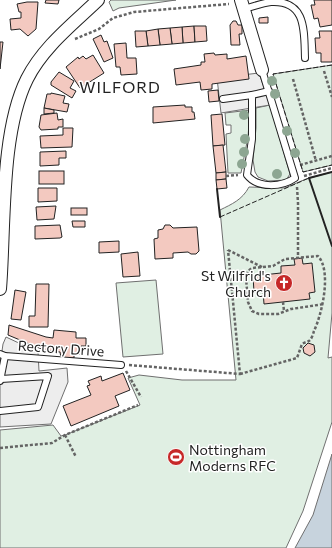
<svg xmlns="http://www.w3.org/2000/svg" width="332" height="548" font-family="Commissioner,sans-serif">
  <rect width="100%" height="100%" fill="#fff"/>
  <g fill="#e0efe3" stroke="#6f6f6f">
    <path d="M111 0H176L119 8 113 11 109 2Z"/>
    <path d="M332 65V165L303 172 273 74Z"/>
    <path d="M270 105 290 174 286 180 268 181 258 177 255 172 253 160 256 128V108Z"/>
    <path d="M250 110 248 137 241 173H228L226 134 231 133V125H226L225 113Z"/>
    <path d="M332 172V313L328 358 332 357V422L303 511 286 548H0V430L53 425 61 436 65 435 140 405 128 378 139 375 182 380H236L220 210C232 204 242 200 249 187L285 188 306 179Z"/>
    <path d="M156 280 163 354 123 357 116 283Z"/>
  </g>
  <g fill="#ededed" stroke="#6f6f6f">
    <path d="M259 73 270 105 221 113 217 78Z"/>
    <path d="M6 337 38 352 39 371 67 368 68 382 51 424 0 427V365L3 344Z"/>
  </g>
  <path fill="#c7d3dd" stroke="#6f6f6f" d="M332 454V548H295L313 515Z"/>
  <g fill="#f3c9c0" stroke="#222">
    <path d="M46 0H59L58 4 45 3Z"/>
    <path d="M314 0H332V25L320 27 318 18 314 19 311 5H315Z"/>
    <path d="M27 2H38L36 29 28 36 20 29 11 30 10 19 21 18V12H19L17 4Z"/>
    <path d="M268 17V23H259V18Z"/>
    <path d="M233 21H236L238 25H242V34H239L240 45H231L230 25Z"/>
    <path d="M194 26 195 42 183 43 182 27Z"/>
    <path d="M194 26H206L207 41 195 42Z"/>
    <path d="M182 27 183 43 172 44 170 28Z"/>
    <path d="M170 28 172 44 160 45 158 29Z"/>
    <path d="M158 29 160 45 148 46 146 31Z"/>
    <path d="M135 31H146L148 46 136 47Z"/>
    <path d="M319 31H332V62H321V53H316L315 38H320Z"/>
    <path d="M101 35 104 42 107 41 113 58 104 62 93 39Z"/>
    <path d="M0 42H3L0 69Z"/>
    <path d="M126 43 127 58H136L137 74 121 75 120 67H116L114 44Z"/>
    <path d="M214 53 215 55 227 54V59L246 56 249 79 212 84V89L201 90 200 82 176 85 174 69 201 65V62H205L204 54Z"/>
    <path d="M93 55 104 73 80 88 66 67 78 57 79 59 83 56 86 59Z"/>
    <path d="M59 72 74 81 70 88 76 91 72 98 51 85V82Z"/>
    <path d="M218 90 219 101 209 102 208 91Z"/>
    <path d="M51 93 65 96 63 103 69 104 67 112 44 108 47 94H51Z"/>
    <path d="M185 105V107H192V112H194L195 119 153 123V107Z"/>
    <path d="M44 108 54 110V113L44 114Z"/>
    <path d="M57 113 58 120 63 119V127H58V129L41 130 39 127 41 115Z"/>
    <path d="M222 114 225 145 213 146 211 115Z"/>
    <path d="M63 128H73L72 147 41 148 40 136 63 135Z"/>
    <path d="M223 145 226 172 216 173 213 146Z"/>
    <path d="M66 151V158H59V165L40 166V152Z"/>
    <rect x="39" y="171" width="25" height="13"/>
    <path d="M226 172V179L216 180V173Z"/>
    <path d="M226 179 227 188 217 189 216 180Z"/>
    <path d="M38 188H57V201L38 202Z"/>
    <path d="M56 206 54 219 37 220 36 207Z"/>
    <rect x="71" y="208" width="16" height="7"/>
    <path d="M72 221H85V227H73Z"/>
    <path d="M60 225 62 237 60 238 35 239V226Z"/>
    <path d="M165 225H170L173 228 197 227 199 251 196 254H191L188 252 173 253V258L155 259 154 239 158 238V230L163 229Z"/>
    <path d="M119 241V252L99 253V242Z"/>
    <path d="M138 252 140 276 123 277 121 254Z"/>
    <path d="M302 258 303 264 312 263 315 292 309 293 310 299 264 304 263 291 254 292 253 276 281 273V266L295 265 294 259Z"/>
    <path d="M36 284H49L48 327H29V316H35Z"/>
    <path d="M15 290 26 292 21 320 11 319Z"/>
    <path d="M9 325 46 337 53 338 54 330 76 332V338H86V346H81V354H74V358H61L60 352 44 350 8 335Z"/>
    <path d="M308 343 314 345 315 352 310 356 304 353 303 348Z"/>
    <path d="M123 373 130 390 115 396 119 406 71 426 63 406 91 395 87 386 90 385 88 381 101 376 102 381Z"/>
  </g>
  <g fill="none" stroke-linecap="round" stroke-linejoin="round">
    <g stroke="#222" stroke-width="8">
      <g id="service">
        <path d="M243 9C252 7 262 3 271 2 307 0 304 32 305 58"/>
        <path d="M262 70 295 178C282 187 258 189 247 175L252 139V95L269 91"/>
        <path d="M223 99 252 95"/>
        <path d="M0 354 5 356 121 365"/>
        <path d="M0 381 5 356"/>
        <path d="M0 411 38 407 48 376 1 379"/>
      </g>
    </g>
    <g stroke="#222" stroke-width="14">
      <g id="minor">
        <path d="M241 0 262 70"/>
        <path d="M0 289C5 228 0 133 27 79 43 47 73 24 98 0"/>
      </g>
    </g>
    <g stroke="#646464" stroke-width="2.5" stroke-dasharray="3 2" stroke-linecap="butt">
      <path d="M75 39 99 29 113 18 134 12 229 4"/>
      <path d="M324 71 332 97"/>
      <path d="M293 79 316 161"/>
      <path d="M300 165 332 156"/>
      <path d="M226 176 238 175"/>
      <path d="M304 176 332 168"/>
      <path d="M297 187 298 203V258"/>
      <path d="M228 250 262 267"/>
      <path d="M283 302 284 311"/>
      <path d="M129 365 240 374 228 250"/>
      <path d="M126 371 141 397"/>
      <path d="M240 374 297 358 302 344C305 342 308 342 310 340 312 338 313 334 314 331 322 314 332 271 318 256L285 259 273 266 252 268 248 271 246 278 248 302 252 311 259 314H278L291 309 324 304"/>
      <path d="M65 435 76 457"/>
      <path d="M0 448 52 443 65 435 138 405"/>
    </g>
    <use href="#service" stroke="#fff" stroke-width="6"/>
    <use href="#minor" stroke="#fff" stroke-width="12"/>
    <g stroke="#222" stroke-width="1" stroke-dasharray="5 2" stroke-linecap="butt">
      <path d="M332 65 273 74 303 172 332 165"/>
      <path d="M220 217 309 178"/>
    </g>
    <g stroke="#222" stroke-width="2">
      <path d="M332 172 309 178 332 246"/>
      <path d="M217 189 220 217"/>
    </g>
  </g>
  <g fill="#8da692">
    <circle cx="272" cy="81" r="5"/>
    <circle cx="275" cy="94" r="5"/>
    <circle cx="244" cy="115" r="5"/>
    <circle cx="287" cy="131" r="5"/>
    <circle cx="245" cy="139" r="5"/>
    <circle cx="244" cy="152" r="5"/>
    <circle cx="295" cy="153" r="5"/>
    <circle cx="242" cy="164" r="5"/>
    <circle cx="277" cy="174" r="5"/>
  </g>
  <defs>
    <g id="church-disc" transform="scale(0.9)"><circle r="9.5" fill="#c62828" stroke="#fff"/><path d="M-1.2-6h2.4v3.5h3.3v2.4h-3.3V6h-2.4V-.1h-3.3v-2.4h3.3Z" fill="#fff"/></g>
    <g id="stadium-disc" transform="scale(0.9)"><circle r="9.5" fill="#c62828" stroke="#fff"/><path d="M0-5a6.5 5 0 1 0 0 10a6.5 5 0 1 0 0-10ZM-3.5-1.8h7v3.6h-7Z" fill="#fff"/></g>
  </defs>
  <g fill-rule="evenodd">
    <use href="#church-disc" x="284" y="283"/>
    <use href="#stadium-disc" x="176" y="457"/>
  </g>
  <g text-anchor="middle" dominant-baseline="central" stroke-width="3" stroke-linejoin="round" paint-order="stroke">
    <g font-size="14" fill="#222" stroke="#fff" text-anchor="end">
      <text x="271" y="275">St Wilfrid's<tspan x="271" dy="16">Church</tspan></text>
      <text x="189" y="449" text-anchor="start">Nottingham<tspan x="189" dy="16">Moderns RFC</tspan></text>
    </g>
    <g font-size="14" fill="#222" stroke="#fff">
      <text transform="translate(61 348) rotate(4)">Rectory Drive</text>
    </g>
    <g font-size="16" letter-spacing="1" fill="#222" stroke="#fff">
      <text x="120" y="86">WILFORD</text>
    </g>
  </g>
</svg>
